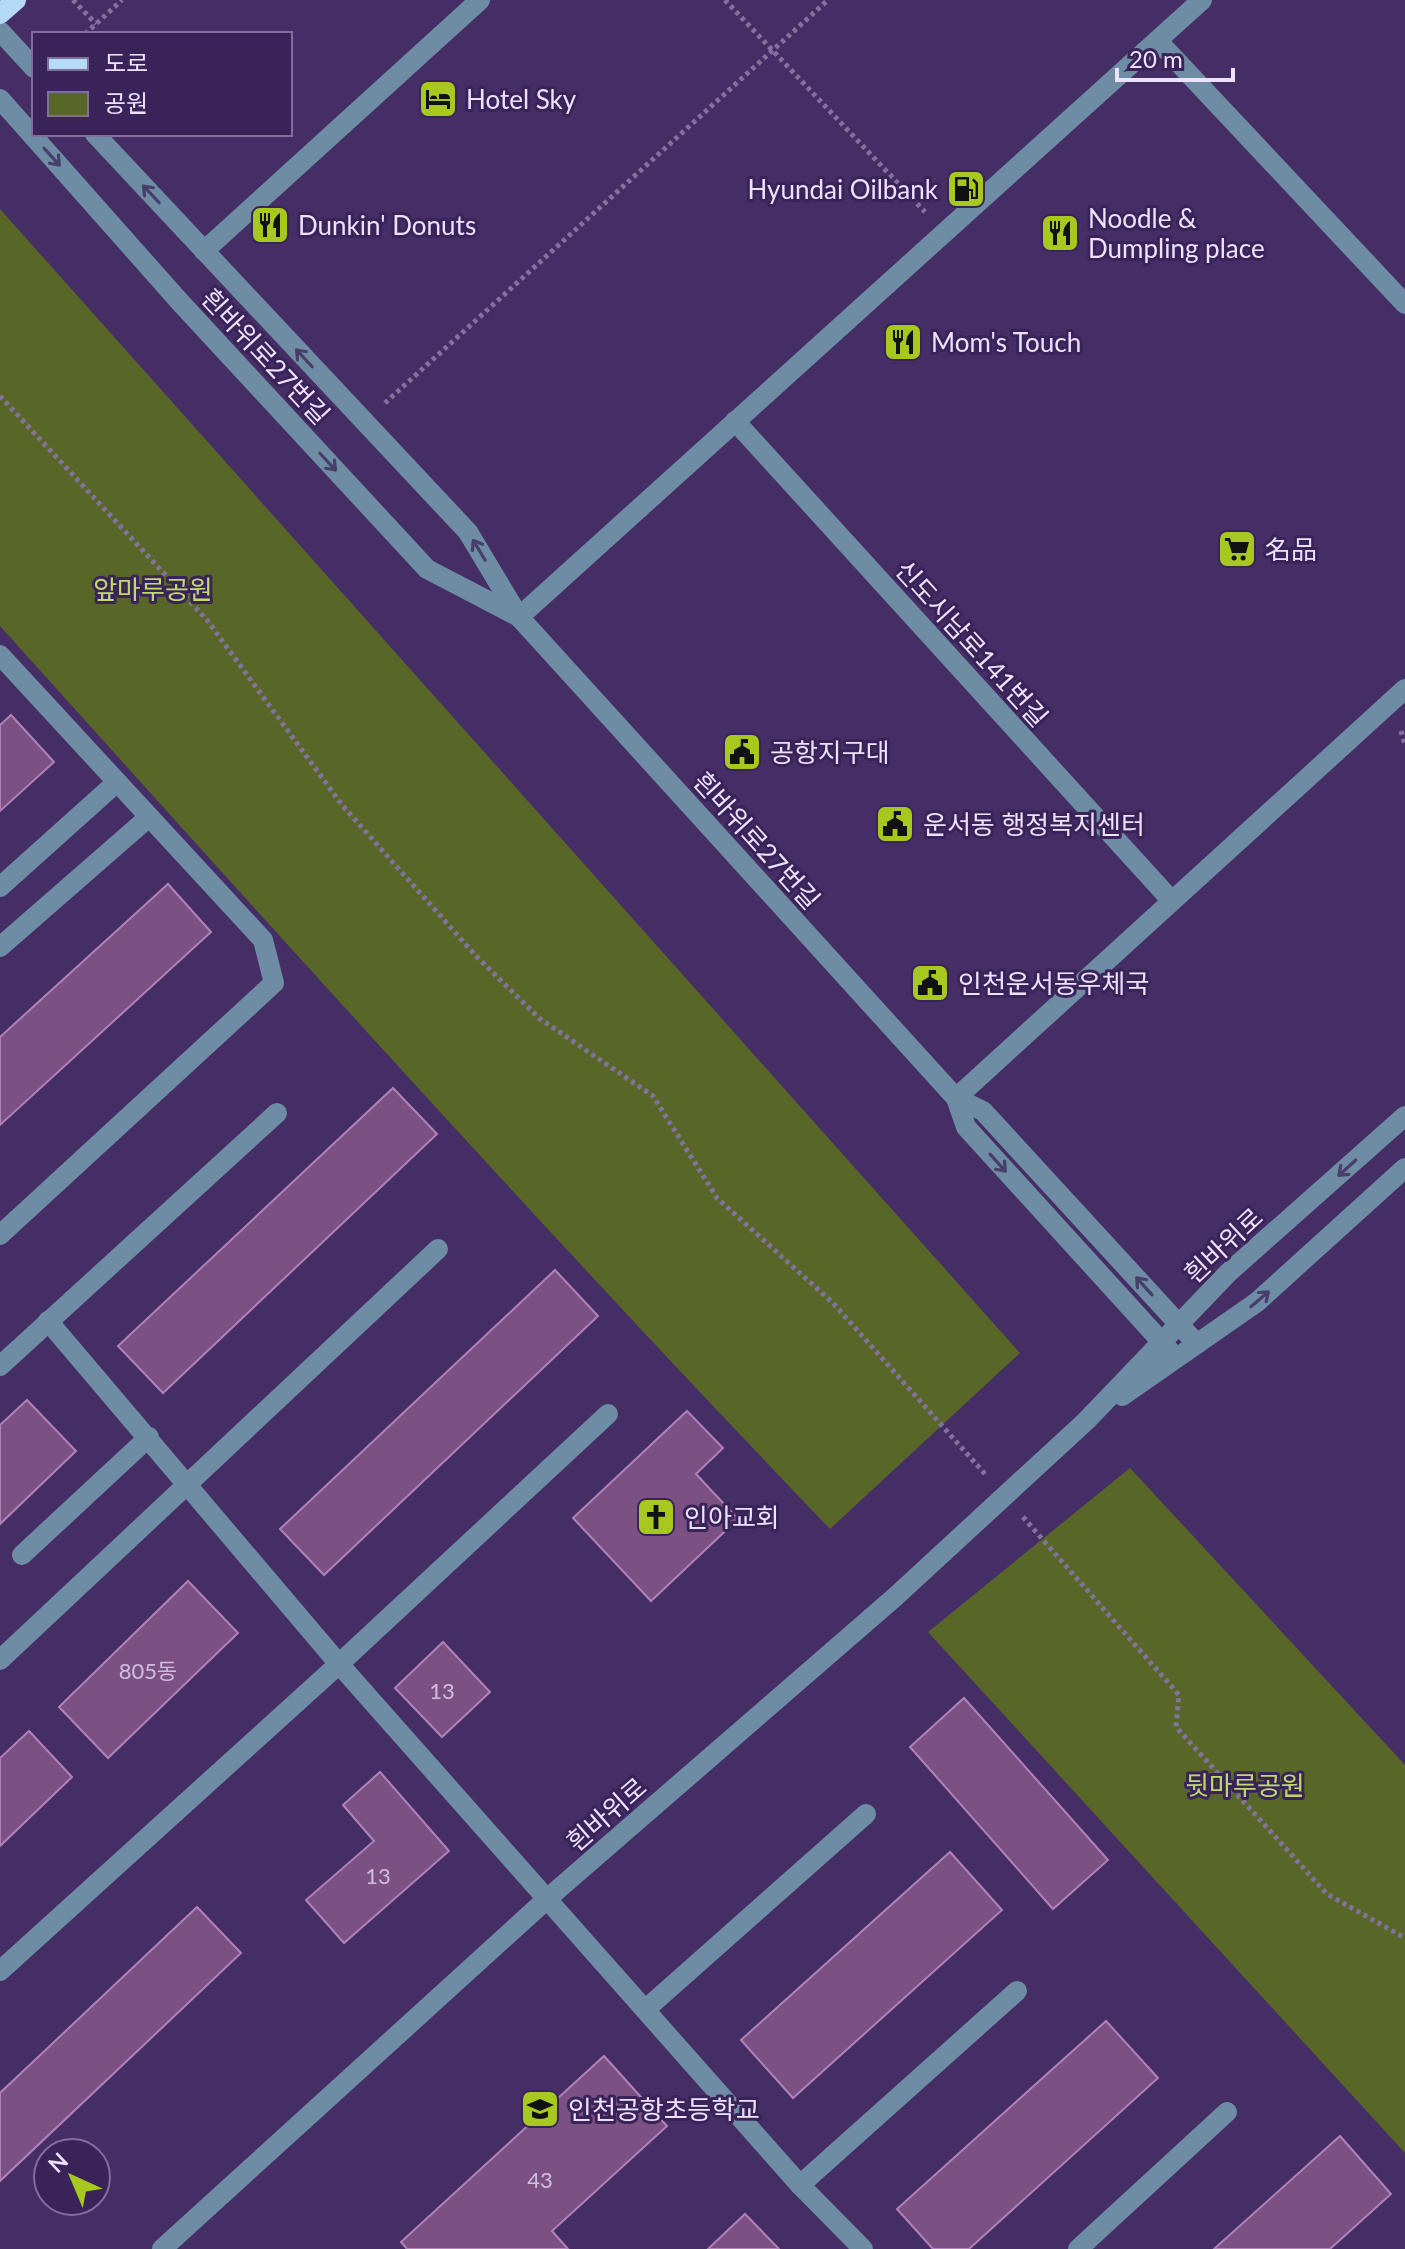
<svg xmlns="http://www.w3.org/2000/svg" width="1405" height="2249" font-family="Lato,'Noto Sans KR',sans-serif">
  <rect width="100%" height="100%" fill="#452e65"/>
  <g fill="#586728">
    <path d="M0 209 1020 1353 830 1529C547 1234 274 930 0 626Z"/>
    <path d="M1130 1468 1405 1765V2153L928 1632Z"/>
  </g>
  <g fill="#7b5083" stroke="#b182b9" stroke-width="2">
    <path d="M11 715 54 762 0 811V725Z"/>
    <path d="M168 884 211 932 0 1125V1037Z"/>
    <path d="M393 1088 437 1134 163 1393 118 1346Z"/>
    <path d="M555 1270 598 1316 324 1575 280 1529Z"/>
    <path d="M27 1400 76 1451 0 1524V1425Z"/>
    <path d="M687 1411 723 1448 696 1474 738 1519 651 1601 573 1518Z"/>
    <path d="M188 1581 238 1633 108 1758 59 1707Z"/>
    <path d="M443 1642 490 1692 442 1737 395 1688Z"/>
    <path d="M964 1698 1108 1860 1053 1909 910 1747Z"/>
    <path d="M29 1731 72 1777 0 1846V1758Z"/>
    <path d="M380 1772 449 1851 344 1943 306 1900 374 1841 343 1805Z"/>
    <path d="M950 1852 1002 1910 793 2098 741 2040Z"/>
    <path d="M197 1907 241 1953 0 2181V2093Z"/>
    <path d="M1106 2021 1158 2078 969 2249H933L897 2209Z"/>
    <path d="M604 2056 667 2126 552 2231 568 2249H407L401 2242Z"/>
    <path d="M1340 2136 1391 2194 1330 2249H1214Z"/>
    <path d="M745 2214 779 2249H708Z"/>
  </g>
  <g fill="none" stroke-linecap="round" stroke-linejoin="round">
    <g stroke="#84729e" stroke-width="5" stroke-dasharray="4 4" stroke-linecap="butt">
      <path d="M73 0 96 24"/>
      <path d="M725 0 925 212"/>
      <path d="M85 34 122 0"/>
      <path d="M0 396 207 620 342 805 476 956 539 1018 653 1096 717 1198 833 1303 985 1474"/>
      <path d="M385 403 828 0"/>
      <path d="M1401 731 1405 745"/>
      <path d="M1023 1517 1179 1695 1176 1727 1327 1894 1405 1938"/>
    </g>
    <g stroke="#6e8da4" stroke-width="20">
      <path d="M0 31 34 68"/>
      <path d="M1158 41 1405 304"/>
      <path d="M0 99 180 302 427 569 519 617"/>
      <path d="M95 134 468 532 519 617 956 1098 983 1111 1197 1344"/>
      <path d="M204 251 480 0"/>
      <path d="M735 421 1171 900"/>
      <path d="M519 617 1202 0"/>
      <path d="M0 655 263 940 274 983 0 1235"/>
      <path d="M0 887 117 782"/>
      <path d="M0 947 149 817"/>
      <path d="M956 1098 1405 689"/>
      <path d="M956 1098 966 1127 1169 1350"/>
      <path d="M48 1321 339 1664 800 2185 863 2249"/>
      <path d="M0 1366 277 1113"/>
      <path d="M1122 1396 1257 1302 1405 1168"/>
      <path d="M22 1555 149 1437"/>
      <path d="M0 1660 438 1249"/>
      <path d="M0 1971 339 1664 608 1414"/>
      <path d="M646 2009 866 1814"/>
      <path d="M800 2185 1017 1991"/>
      <path d="M162 2249 548 1898 895 1597 1086 1421 1228 1273 1405 1116"/>
      <path d="M1078 2249 1227 2112"/>
    </g>
    <path stroke="#b5daf7" stroke-width="20" d="M0 14 16 0"/>
  </g>
  <defs><path id="oneway-shaft" d="M-6 0H5M1.5-3L5.5 0L1.5 3" fill="none" stroke-width="1.6" stroke-linecap="round" stroke-linejoin="round" transform="scale(2)"/></defs>
  <g stroke="#473e6c">
    <use href="#oneway-shaft" transform="translate(52 157) rotate(48)"/>
    <use href="#oneway-shaft" transform="translate(151 194) rotate(-133)"/>
    <use href="#oneway-shaft" transform="translate(304 358) rotate(-133)"/>
    <use href="#oneway-shaft" transform="translate(328 462) rotate(47)"/>
    <use href="#oneway-shaft" transform="translate(479 550) rotate(-121)"/>
    <use href="#oneway-shaft" transform="translate(998 1163) rotate(48)"/>
    <use href="#oneway-shaft" transform="translate(1347 1168) rotate(138)"/>
    <use href="#oneway-shaft" transform="translate(1144 1286) rotate(-132)"/>
    <use href="#oneway-shaft" transform="translate(1260 1299) rotate(-40)"/>
  </g>
  <defs>
    <g id="hotel-square" transform="scale(2)"><rect x="-9" y="-9" width="18" height="18" rx="4" fill="#a7c81f" stroke="#3a2359"/><path d="M-6-4.5h1.5V1H6V5H4.5V3h-9V5H-6ZM-4 0a1.8 1.8 0 1 1 3.6 0ZM.5 0V-2.5h3Q6-2.5 6 0Z" fill="#111"/></g>
    <g id="fuel-square" transform="scale(2)"><rect x="-9" y="-9" width="18" height="18" rx="4" fill="#a7c81f" stroke="#3a2359"/><path d="M-5.5-6h7V0h2V4h1.3V-2.5L3-4.5l.8-.8L6-3V5H2.5V1h-1V6h-7ZM-4.2-4.7v3.2H.2V-4.7Z" fill="#111"/></g>
    <g id="restaurant-square" transform="scale(2)"><rect x="-9" y="-9" width="18" height="18" rx="4" fill="#a7c81f" stroke="#3a2359"/><path d="M-5-6h1v4h1v-4h1v4h1v-4h1v5L-1.5 .5V6h-2V.5L-5-1ZM5-6V6H3V1.5H1.5Q1.5-4 5-6Z" fill="#111"/></g>
    <g id="supermarket-square" transform="scale(2)"><rect x="-9" y="-9" width="18" height="18" rx="4" fill="#a7c81f" stroke="#3a2359"/><path d="M-6-5.5h2.5l.6 2H6L4.5 2H-2.5L-4.4-4H-6ZM-1.5 3.2a1.3 1.3 0 1 0 .1 0ZM3 3.2a1.3 1.3 0 1 0 .1 0Z" fill="#111"/></g>
    <g id="civic-square" transform="scale(2)"><rect x="-9" y="-9" width="18" height="18" rx="4" fill="#a7c81f" stroke="#3a2359"/><path d="M-.6-6.5H3V-4.5H.6V-3L4-1V1h2V6H-6V1h2V-1L-.6-3ZM-1.2 2.5V6h2.4V2.5Z" fill="#111"/></g>
    <g id="church-square" transform="scale(2)"><rect x="-9" y="-9" width="18" height="18" rx="4" fill="#a7c81f" stroke="#3a2359"/><path d="M-1.2-6h2.4v3.5h3.3v2.4h-3.3V6h-2.4V-.1h-3.3v-2.4h3.3Z" fill="#111"/></g>
    <g id="school-square" transform="scale(2)"><rect x="-9" y="-9" width="18" height="18" rx="4" fill="#a7c81f" stroke="#3a2359"/><path d="M0-5L7-2L0 1L-7-2ZM-4 1L0 2.5L4 1V4Q0 6-4 4Z" fill="#111"/></g>
  </defs>
  <g fill-rule="evenodd">
    <use href="#hotel-square" x="438" y="99"/>
    <use href="#fuel-square" x="966" y="189"/>
    <use href="#restaurant-square" x="270" y="225"/>
    <use href="#restaurant-square" x="1060" y="233"/>
    <use href="#restaurant-square" x="903" y="342"/>
    <use href="#supermarket-square" x="1237" y="549"/>
    <use href="#civic-square" x="742" y="752"/>
    <use href="#civic-square" x="895" y="824"/>
    <use href="#civic-square" x="930" y="983"/>
    <use href="#church-square" x="656" y="1517"/>
    <use href="#school-square" x="540" y="2109"/>
  </g>
  <g text-anchor="middle" dominant-baseline="central" stroke-width="6" stroke-linejoin="round" paint-order="stroke">
    <g font-size="22" fill="#d0bedf">
      <text x="148" y="1670">805동</text>
      <text x="442" y="1690">13</text>
      <text x="378" y="1875">13</text>
      <text x="540" y="2179">43</text>
    </g>
    <g font-size="26" fill="#ece2fe" stroke="#3a2359" text-anchor="start">
      <text x="466" y="99">Hotel Sky</text>
      <text x="938" y="189" text-anchor="end">Hyundai Oilbank</text>
      <text x="1088" y="218">Noodle &amp;<tspan x="1088" dy="30">Dumpling place</tspan></text>
      <text x="298" y="225">Dunkin' Donuts</text>
      <text x="931" y="342">Mom's Touch</text>
      <text x="1265" y="549">名品</text>
      <text x="770" y="752">공항지구대</text>
      <text x="923" y="824">운서동 행정복지센터</text>
      <text x="958" y="983">인천운서동우체국</text>
      <text x="684" y="1517">인아교회</text>
      <text x="568" y="2109">인천공항초등학교</text>
    </g>
    <g font-size="26" fill="#ece2fe" stroke="#3a2359">
      <text transform="translate(266 356) rotate(47)">흰바위로27번길</text>
      <text transform="translate(972 643) rotate(48)">신도시남로141번길</text>
      <text transform="translate(757 840) rotate(48)">흰바위로27번길</text>
      <text transform="translate(1223 1245) rotate(-43)">흰바위로</text>
      <text transform="translate(606 1814) rotate(-41)">흰바위로</text>
    </g>
    <g font-size="26" fill="#beda6c" stroke="#3a2359">
      <text x="153" y="589">앞마루공원</text>
      <text x="1245" y="1785">뒷마루공원</text>
    </g>
  </g>
  <rect x="32" y="32" width="260" height="104" fill="#3a2359" stroke="#816f9b" stroke-width="2"/>
  <rect x="48" y="58" width="40" height="12" fill="#b5daf7" stroke="#816f9b" stroke-width="2"/>
  <text x="104" y="72" font-size="24" fill="#ece2fe">도로</text>
  <rect x="48" y="92" width="40" height="24" fill="#586728" stroke="#816f9b" stroke-width="2"/>
  <text x="104" y="112" font-size="24" fill="#ece2fe">공원</text>
  <g transform="translate(72 2177) rotate(316)"><circle r="38" fill="#3a2359" stroke="#816f9b" stroke-width="2"/>
  <path d="M0-6L14 30L0 20L-14 30Z" fill="#a7c81f"/>
  <text y="-12" font-size="22" font-weight="bold" text-anchor="middle" fill="#ece2fe">N</text>
  </g>
  <path d="M1117 68v12h116v-12" fill="none" stroke="#ece2fe" stroke-width="4"/>
  <text x="1129" y="68" font-size="24" fill="#ece2fe" stroke="#3a2359" stroke-width="6" paint-order="stroke">20 m</text>
</svg>
